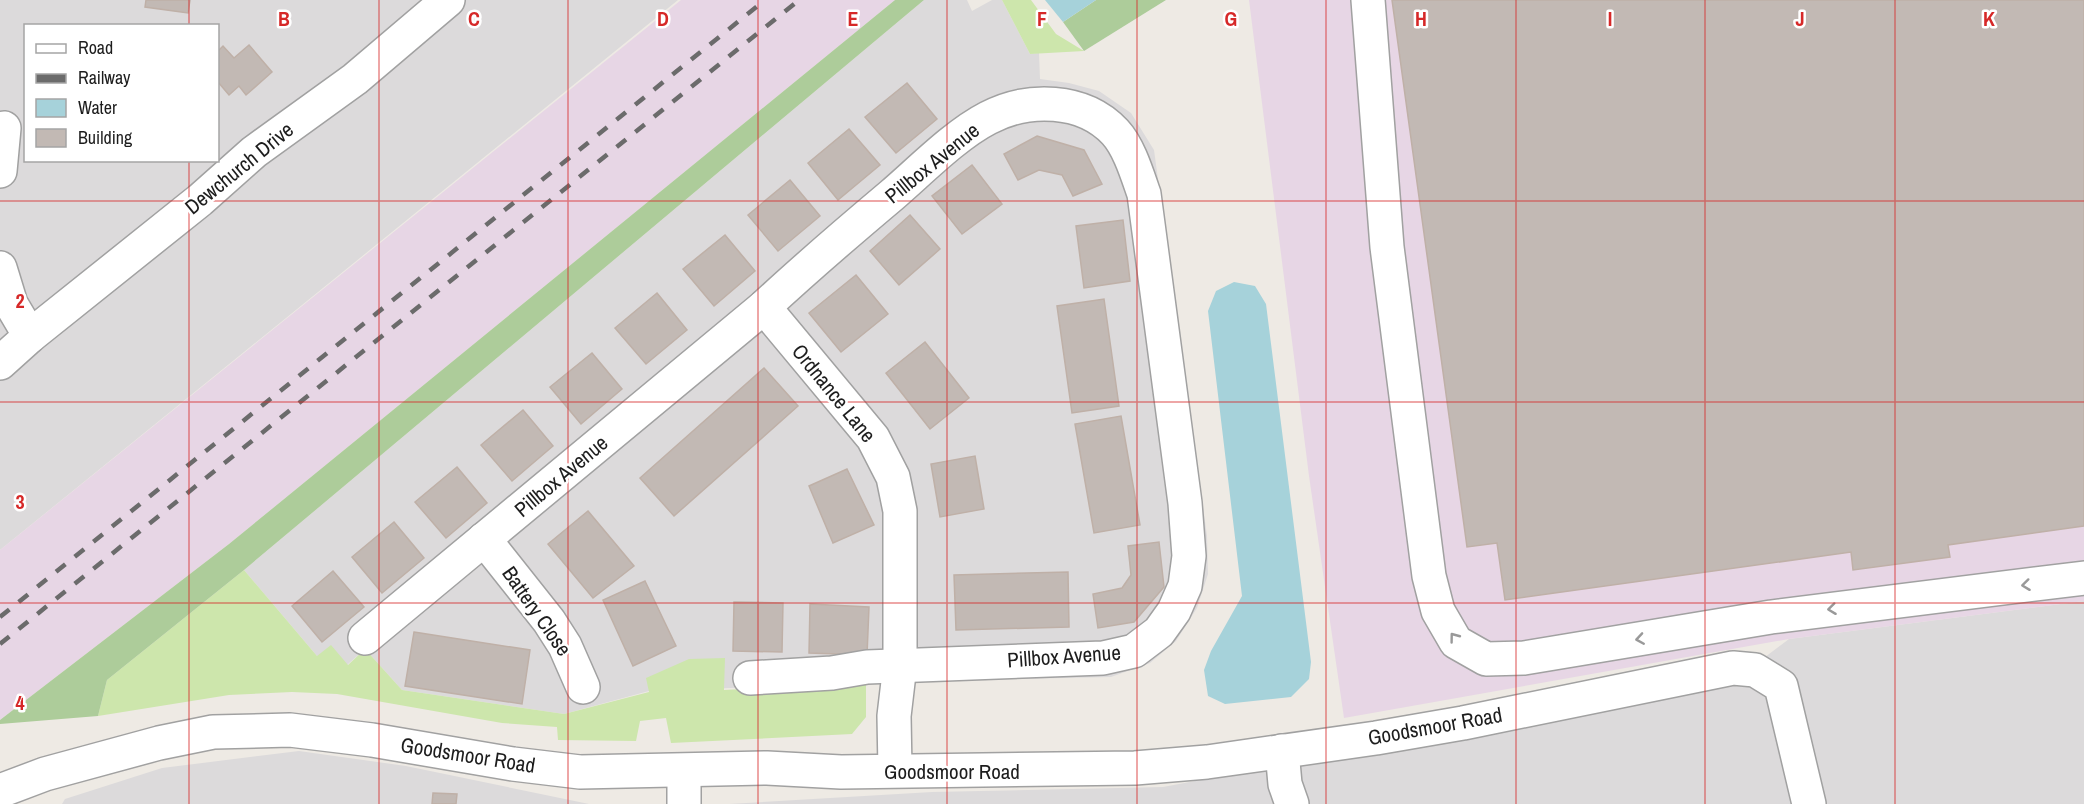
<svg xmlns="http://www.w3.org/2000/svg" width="2084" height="804" font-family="'Archivo Narrow',sans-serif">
  <rect width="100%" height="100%" fill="#eeeae4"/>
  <g fill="#dcdadb" fill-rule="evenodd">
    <path d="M0 0H678L0 550ZM26 26H218V160H26Z"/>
    <path d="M924 0H967L972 11 992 0H1002L1030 54 1039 53 1040 79 1069 83 1099 91 1131 113 1154 150 1207 536 1208 574 1197 608 1176 641 1150 663 1111 677 921 681 649 691 564 714 402 690 365 649 347 665 317 656 244 570Z"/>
    <path d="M2084 601V804H729L932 792 1163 787 1736 679 1789 639Z"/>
    <path d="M299 751 406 766 589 804H62L65 799 162 768Z"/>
  </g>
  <g fill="#e7d6e5">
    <path d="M681 0H895L229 544 0 720V550Z"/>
    <path d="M1249 0H2084V601L1789 639 1344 718 1309 476Z"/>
  </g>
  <g fill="#cde6ac">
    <path d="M1002 0H1031L1056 34 1084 51 1030 54Z"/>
    <path d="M244 570 317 656 331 645 348 665 365 649 402 690 564 714 649 692 646 678 689 659 725 658 724 690 866 683V717L852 734 671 743 666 718 640 721 636 741 558 740 557 727 502 723 337 694 292 692 229 695 98 716 107 680Z"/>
  </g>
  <g fill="#adcc9a">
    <path d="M895 0H924L244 570 107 680 98 716 0 724V720L229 544Z"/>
    <path d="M1096 0H1166L1084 51 1063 22Z"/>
  </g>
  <g fill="#a6d2da">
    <path d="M1045 0H1096L1063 22Z"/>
    <path d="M1234 282 1255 286 1266 304 1311 662 1309 679 1291 697 1225 704 1208 696 1204 670 1211 651 1242 596 1208 311 1216 291Z"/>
  </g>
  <g fill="#c2b9b4" stroke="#bfb0a7" stroke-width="1.5">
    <path d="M146 0H190L188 13 145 7Z"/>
    <path d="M1392 0H2084V526L1948 545 1950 557 1853 570 1851 552 1505 600 1497 543 1467 547Z"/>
    <path d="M249 45 272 72 246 95 239 86 229 95 218 82V51L223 46 234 58Z"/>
    <path d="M907 83 937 119 896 153 865 117Z"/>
    <path d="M849 129 880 165 838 200 808 163Z"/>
    <path d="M1037 136 1084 150 1102 184 1073 196 1062 175 1039 170 1018 180 1004 154Z"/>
    <path d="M972 165 1002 204 962 234 932 196Z"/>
    <path d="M790 180 820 216 778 251 748 215Z"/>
    <path d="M910 215 940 249 899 285 870 251Z"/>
    <path d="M1123 220 1130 281 1084 288 1076 226Z"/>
    <path d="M725 235 755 271 714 306 683 269Z"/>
    <path d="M856 275 888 314 841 352 809 313Z"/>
    <path d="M657 293 687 330 646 364 615 328Z"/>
    <path d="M1104 299 1119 406 1072 413 1057 306Z"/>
    <path d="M925 342 969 398 930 429 886 373Z"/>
    <path d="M592 353 622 389 581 424 550 387Z"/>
    <path d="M764 368 798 406 674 516 640 478Z"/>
    <path d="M523 410 553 446 512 481 481 445Z"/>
    <path d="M1121 416 1140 525 1094 533 1075 424Z"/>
    <path d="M975 456 984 509 940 517 931 464Z"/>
    <path d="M457 467 487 503 446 538 415 502Z"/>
    <path d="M847 469 874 525 833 543 809 486Z"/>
    <path d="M588 511 634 566 593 598 548 544Z"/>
    <path d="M394 522 424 558 382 593 352 557Z"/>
    <path d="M1159 542 1164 587 1134 622 1098 628 1093 594 1122 588 1131 575 1128 546Z"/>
    <path d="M333 571 364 607 322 642 292 606Z"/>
    <path d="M1068 572 1069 627 956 630 954 575Z"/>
    <path d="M645 581 676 646 633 666 603 600Z"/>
    <path d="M734 602 783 603 782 652 733 651Z"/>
    <path d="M810 604 869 607 867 655 809 653Z"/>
    <path d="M414 632 530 650 522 704 405 686Z"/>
    <path d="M433 793 457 794 456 804H432Z"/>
  </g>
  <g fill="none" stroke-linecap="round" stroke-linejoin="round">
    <g stroke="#a1a1a1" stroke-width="36">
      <g id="minor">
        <path d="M1368 0 1387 247 1429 576 1438 611 1456 642 1486 659 1524 658 1771 617 2084 578"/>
        <path d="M0 171 4 128"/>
        <path d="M0 268 11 304 30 336"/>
        <path d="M764 307 873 438 893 477 900 511V665L894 716 895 770"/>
        <path d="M0 363 30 336 200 200 254 152 355 79 448 0"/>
        <path d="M484 539 549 621 565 646 583 687"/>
        <path d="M365 638 764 307C806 268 848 232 892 195 920 171 955 135 988 118 1028 97 1083 98 1115 132 1129 147 1137 174 1144 194L1185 503 1189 556 1185 586 1174 611 1159 632 1134 651 1103 658 867 667 832 673 750 678"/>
        <path d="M1282 751 1285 784 1292 804"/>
        <path d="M0 791 45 774 159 743 213 732 290 730 372 740 513 764 580 772 767 768 841 772 1135 768 1207 762 1376 738 1463 723 1733 668 1755 670 1781 686 1809 804"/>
        <path d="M684 804V771"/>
      </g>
    </g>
    <use href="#minor" stroke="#fff" stroke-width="33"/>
    <g stroke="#6b6b6b" stroke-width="4.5" stroke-dasharray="12 12" stroke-linecap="butt">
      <path d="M0 617 765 0"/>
      <path d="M0 644 799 0"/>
    </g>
  </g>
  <defs><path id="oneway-chevron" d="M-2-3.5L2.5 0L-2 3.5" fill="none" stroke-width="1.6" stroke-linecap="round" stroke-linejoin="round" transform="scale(1.5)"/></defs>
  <g stroke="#999">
    <use href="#oneway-chevron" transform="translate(2026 585) rotate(173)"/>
    <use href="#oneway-chevron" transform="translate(1832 609) rotate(173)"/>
    <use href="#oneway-chevron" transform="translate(1454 637) rotate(-127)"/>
    <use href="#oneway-chevron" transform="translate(1640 639) rotate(171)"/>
  </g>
  <path fill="none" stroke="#d62828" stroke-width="1.5" stroke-opacity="0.55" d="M189 0V26M379 0V804M568 0V804M758 0V804M947 0V804M1137 0V804M1326 0V804M1516 0V804M1705 0V804M1895 0V804M189 160V804M0 201H2084M0 402H2084M0 603H2084"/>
  <g text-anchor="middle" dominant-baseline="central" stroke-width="5" stroke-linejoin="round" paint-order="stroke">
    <g font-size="21" fill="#1d1d1d" stroke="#fff">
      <text transform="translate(932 163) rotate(-39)">Pillbox Avenue</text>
      <text transform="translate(239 168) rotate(-39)">Dewchurch Drive</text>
      <text transform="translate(834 393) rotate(51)">Ordnance Lane</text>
      <text transform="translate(561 476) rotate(-40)">Pillbox Avenue</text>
      <text transform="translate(537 611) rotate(55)">Battery Close</text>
      <text transform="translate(1064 656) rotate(-4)">Pillbox Avenue</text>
      <text transform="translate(1435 726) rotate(-10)">Goodsmoor Road</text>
      <text transform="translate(468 755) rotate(9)">Goodsmoor Road</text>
      <text x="952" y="771">Goodsmoor Road</text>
    </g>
  </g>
  <g font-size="20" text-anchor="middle" font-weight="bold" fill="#d62828" stroke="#fff" stroke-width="5" stroke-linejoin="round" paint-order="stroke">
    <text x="284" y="26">B</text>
    <text x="474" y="26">C</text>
    <text x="663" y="26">D</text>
    <text x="853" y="26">E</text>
    <text x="1042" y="26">F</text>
    <text x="1231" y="26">G</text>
    <text x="1421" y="26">H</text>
    <text x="1610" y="26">I</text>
    <text x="1800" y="26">J</text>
    <text x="1989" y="26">K</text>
    <text x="20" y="308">2</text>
    <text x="20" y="509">3</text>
    <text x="20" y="710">4</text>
  </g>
  <rect x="24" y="24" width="195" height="138" fill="#ffffff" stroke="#a5a5a5" stroke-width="1.5"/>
  <rect x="36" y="44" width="30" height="9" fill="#ffffff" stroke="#a5a5a5" stroke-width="1.5"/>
  <text x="78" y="54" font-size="18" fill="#1d1d1d">Road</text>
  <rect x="36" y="74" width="30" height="9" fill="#6b6b6b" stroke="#a5a5a5" stroke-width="1.5"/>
  <text x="78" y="84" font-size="18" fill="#1d1d1d">Railway</text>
  <rect x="36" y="99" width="30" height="18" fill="#a6d2da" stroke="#a5a5a5" stroke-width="1.5"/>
  <text x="78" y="114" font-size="18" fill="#1d1d1d">Water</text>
  <rect x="36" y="129" width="30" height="18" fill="#c2b9b4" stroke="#a5a5a5" stroke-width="1.5"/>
  <text x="78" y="144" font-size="18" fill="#1d1d1d">Building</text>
</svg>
